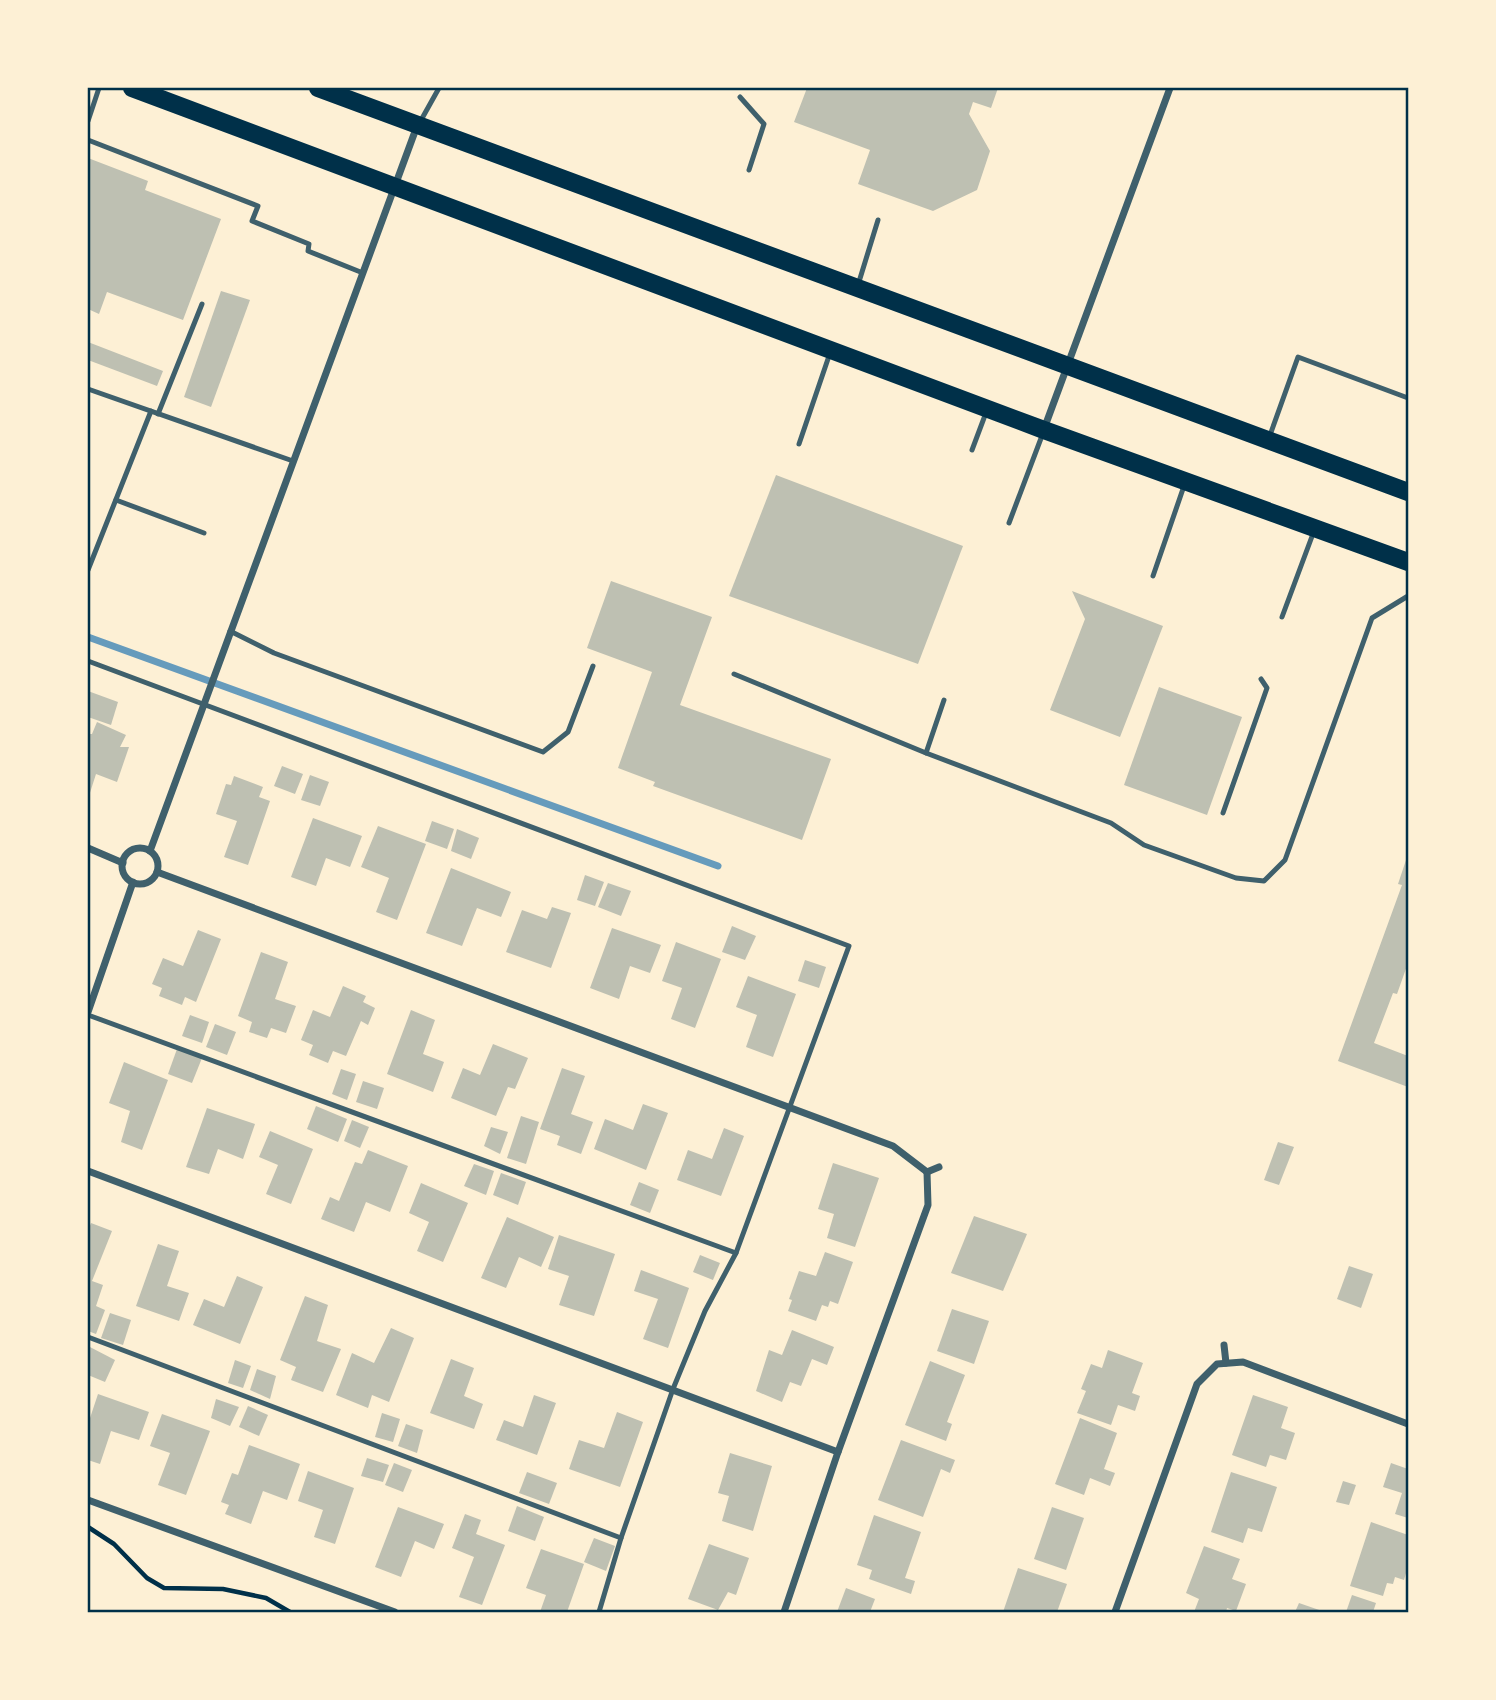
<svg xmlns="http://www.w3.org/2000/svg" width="1496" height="1700" font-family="'Fira Sans',sans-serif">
  <rect width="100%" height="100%" fill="#fdf0d5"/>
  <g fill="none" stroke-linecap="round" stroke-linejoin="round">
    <path stroke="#669bbc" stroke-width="7" d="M88 637 718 866"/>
  </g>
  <g fill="#bec0b2">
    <path d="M807 88H998L991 108 973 102 969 114 990 151 977 190 933 211 858 184 870 150 794 122Z"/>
    <path d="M88 158 148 181 145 190 221 219 183 320 107 292 99 314 88 309Z"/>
    <path d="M221 291 250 300 211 407 184 397Z"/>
    <path d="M88 342 163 371 157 386 88 360Z"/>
    <path d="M776 475 963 546 918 664 729 596Z"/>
    <path d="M611 581 712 617 680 705 831 759 802 840 653 786 655 782 618 768 652 672 587 648Z"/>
    <path d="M1072 591 1163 626 1120 737 1050 710 1085 619Z"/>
    <path d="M1159 687 1242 717 1207 815 1124 785Z"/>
    <path d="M88 691 118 702 111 725 88 717Z"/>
    <path d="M97 722 126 735 120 747H129L117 782 96 774 88 799V734H92Z"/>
    <path d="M282 766 303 774 295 794 274 786Z"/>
    <path d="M310 775 329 782 320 806 301 800Z"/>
    <path d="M234 776 263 787 259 797 270 801 248 865 224 857 237 821 216 814 226 784 231 785Z"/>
    <path d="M313 818 362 836 350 867 326 858 316 886 291 877Z"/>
    <path d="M432 821 454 829 447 849 425 841Z"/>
    <path d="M378 826 426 844 397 920 376 912 389 878 361 867Z"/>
    <path d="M457 829 479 838 471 859 451 851Z"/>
    <path d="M1408 854V963L1397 994 1393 993 1374 1043 1408 1056V1087L1338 1061 1402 885 1398 884Z"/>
    <path d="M451 868 511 892 501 917 477 908 462 946 426 933Z"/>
    <path d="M585 875 604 882 595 906 577 900Z"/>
    <path d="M608 883 631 891 621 916 598 907Z"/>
    <path d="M552 907 571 913 551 968 506 952 522 910 547 919Z"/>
    <path d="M732 926 756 936 745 960 722 952Z"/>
    <path d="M612 928 661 945 650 973 630 966 619 999 590 988Z"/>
    <path d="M198 930 221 939 196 1002 185 997 182 1005 159 996 162 988 152 984 163 958 183 966Z"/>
    <path d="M676 942 721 959 695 1028 671 1019 682 988 662 981Z"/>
    <path d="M261 952 288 962 275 999 296 1006 286 1033 271 1028 267 1038 249 1032 252 1022 238 1016Z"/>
    <path d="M805 960 826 967 819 988 798 981Z"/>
    <path d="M748 976 796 994 773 1057 746 1047 757 1015 736 1007Z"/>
    <path d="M343 986 366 996 363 1002 375 1008 368 1025 361 1021 346 1056 333 1051 328 1063 309 1055 313 1045 301 1040 313 1010 330 1017Z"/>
    <path d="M411 1010 435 1020 423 1054 444 1062 433 1092 387 1074Z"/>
    <path d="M190 1015 209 1022 202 1043 182 1036Z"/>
    <path d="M215 1024 236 1032 227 1055 206 1047Z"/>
    <path d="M493 1044 528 1058 515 1089 508 1087 496 1116 451 1098 463 1068 480 1075Z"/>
    <path d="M177 1049 202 1058 192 1083 168 1074Z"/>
    <path d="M124 1062 168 1080 142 1150 121 1142 130 1111 109 1103Z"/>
    <path d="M562 1068 585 1076 571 1114 593 1122 581 1154 557 1145 560 1136 540 1129Z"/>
    <path d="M341 1069 356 1074 347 1100 332 1094Z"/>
    <path d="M363 1081 384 1088 377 1109 356 1102Z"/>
    <path d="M643 1104 668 1113 646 1170 594 1149 605 1119 633 1130Z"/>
    <path d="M316 1106 347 1119 338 1142 307 1129Z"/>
    <path d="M207 1108 255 1124 243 1159 218 1149 209 1174 186 1167Z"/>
    <path d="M521 1116 539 1122 526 1164 507 1158Z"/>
    <path d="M352 1120 369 1127 360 1148 344 1141Z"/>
    <path d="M491 1127 508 1132 500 1154 484 1146Z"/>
    <path d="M724 1128 744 1136 721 1196 677 1180 688 1150 712 1159Z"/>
    <path d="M270 1131 313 1149 291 1204 266 1194 278 1165 259 1157Z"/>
    <path d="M1278 1142 1294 1147 1279 1185 1264 1180Z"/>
    <path d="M368 1150 408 1166 390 1212 366 1202 354 1232 321 1219 330 1197 339 1201 355 1162 362 1164Z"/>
    <path d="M833 1163 879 1178 855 1247 827 1238 834 1214 818 1209Z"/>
    <path d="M474 1164 494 1171 486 1195 464 1186Z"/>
    <path d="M501 1173 526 1182 518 1205 493 1195Z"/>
    <path d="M639 1182 659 1190 650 1213 630 1205Z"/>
    <path d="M421 1183 468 1203 443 1262 417 1251 429 1222 409 1213Z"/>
    <path d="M974 1216 1027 1234 1003 1291 951 1273Z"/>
    <path d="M507 1217 554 1237 541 1267 519 1257 506 1288 481 1278Z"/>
    <path d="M91 1223 112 1231 92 1281 103 1285 96 1306 105 1310 96 1334 88 1331V1231Z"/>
    <path d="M559 1235 615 1254 594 1316 559 1305 569 1276 548 1269Z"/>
    <path d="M158 1244 179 1251 167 1286 189 1293 179 1321 136 1306Z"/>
    <path d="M825 1252 853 1262 838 1304 830 1301 828 1307 822 1305 816 1321 788 1311 792 1300 789 1299 799 1271 816 1276Z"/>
    <path d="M700 1255 720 1263 713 1280 693 1272Z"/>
    <path d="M1349 1266 1373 1274 1361 1308 1337 1299Z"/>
    <path d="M641 1270 689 1288 668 1348 643 1339 658 1299 634 1291Z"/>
    <path d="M237 1276 263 1287 240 1344 193 1325 204 1299 224 1307Z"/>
    <path d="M305 1296 328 1305 317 1341 341 1349 323 1392 291 1380 296 1367 280 1360Z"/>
    <path d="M952 1309 989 1321 974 1364 937 1351Z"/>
    <path d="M110 1313 131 1320 123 1345 101 1338Z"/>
    <path d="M391 1328 414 1338 389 1402 372 1395 368 1408 336 1395 352 1353 374 1363Z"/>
    <path d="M792 1330 834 1347 827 1365 812 1359 801 1386 790 1382 782 1402 756 1391 769 1350 782 1355Z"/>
    <path d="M88 1346 115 1360 105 1382 88 1375Z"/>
    <path d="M1108 1350 1143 1363 1132 1393 1140 1396 1135 1411 1118 1405 1111 1425 1077 1413 1086 1391 1081 1389 1091 1364 1102 1368Z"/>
    <path d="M451 1359 474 1368 464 1396 483 1404 474 1429 430 1413Z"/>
    <path d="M235 1360 251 1366 243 1388 228 1383Z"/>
    <path d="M930 1361 965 1375 947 1422 952 1424 946 1441 905 1425Z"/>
    <path d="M257 1369 276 1376 270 1399 250 1390Z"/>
    <path d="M98 1394 149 1412 139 1440 111 1431 100 1464 88 1460V1424Z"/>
    <path d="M534 1395 556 1403 537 1455 496 1440 504 1420 523 1427Z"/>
    <path d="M1253 1395 1288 1407 1281 1428 1295 1433 1286 1460 1270 1455 1266 1467 1232 1455Z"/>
    <path d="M216 1399 239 1407 230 1426 211 1418Z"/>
    <path d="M248 1406 268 1415 259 1436 239 1427Z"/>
    <path d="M617 1412 643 1422 620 1487 569 1469 579 1440 604 1448Z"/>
    <path d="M382 1413 400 1419 393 1442 375 1437Z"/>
    <path d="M162 1414 210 1431 186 1495 158 1485 170 1453 150 1446Z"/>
    <path d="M1080 1418 1117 1433 1104 1469 1115 1473 1110 1486 1090 1478 1084 1495 1055 1484Z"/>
    <path d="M406 1424 423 1430 417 1453 398 1446Z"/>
    <path d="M901 1440 955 1460 950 1473 941 1469 923 1517 878 1500Z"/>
    <path d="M249 1445 300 1464 287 1500 263 1491 251 1524 225 1514 229 1505 221 1502 232 1473 238 1475Z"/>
    <path d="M730 1453 772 1466 753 1531 722 1521 729 1496 718 1493Z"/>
    <path d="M367 1458 389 1465 383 1482 361 1476Z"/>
    <path d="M394 1463 412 1470 403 1492 385 1485Z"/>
    <path d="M1391 1463 1408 1469V1518L1395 1514 1402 1493 1383 1487Z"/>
    <path d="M308 1471 354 1488 335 1544 314 1537 323 1510 298 1501Z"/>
    <path d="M527 1472 557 1483 549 1504 519 1493Z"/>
    <path d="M1231 1472 1277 1487 1262 1532 1248 1528 1243 1543 1211 1532Z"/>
    <path d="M1343 1481 1356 1485 1349 1505 1336 1502Z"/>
    <path d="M517 1506 544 1517 535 1541 508 1531Z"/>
    <path d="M398 1507 444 1524 434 1549 415 1541 401 1577 375 1567Z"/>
    <path d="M1052 1507 1084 1518 1066 1570 1034 1559Z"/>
    <path d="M465 1514 481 1520 476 1534 505 1545 482 1605 459 1597 474 1557 452 1548Z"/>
    <path d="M874 1515 921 1532 905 1578 915 1581 911 1594 869 1579 872 1570 857 1565Z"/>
    <path d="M1371 1522 1408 1535V1566L1404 1580 1395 1577 1393 1584 1387 1583 1383 1596 1350 1586Z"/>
    <path d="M594 1538 615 1546 606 1571 584 1562Z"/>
    <path d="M709 1544 749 1558 736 1595 728 1592 718 1610 688 1599Z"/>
    <path d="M1204 1546 1240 1559 1232 1579 1246 1584 1236 1611 1227 1608 1226 1612H1194L1199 1599 1186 1593Z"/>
    <path d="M541 1549 584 1564 567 1612H540L546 1595 526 1588Z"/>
    <path d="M1018 1568 1067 1584 1057 1612H1003Z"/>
    <path d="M846 1588 875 1599 870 1612H837Z"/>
    <path d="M1352 1595 1376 1603 1373 1612H1346Z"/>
    <path d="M1299 1603 1325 1612H1295Z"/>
  </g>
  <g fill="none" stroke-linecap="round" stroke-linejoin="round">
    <path stroke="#003049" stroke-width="4.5" d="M88 1527 114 1544 147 1578 164 1588 223 1589 266 1598 290 1612"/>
    <g stroke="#3f606c" stroke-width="5">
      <path d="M740 97 764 124 749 170"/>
      <path d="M88 121 99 88"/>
      <path d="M420 122 439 88"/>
      <path d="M88 140 258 206 252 221 309 244 308 251 363 273"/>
      <path d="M858 285 878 220"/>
      <path d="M88 389 293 461"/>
      <path d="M158 414 202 304"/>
      <path d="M1269 438 1298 357 1408 398"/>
      <path d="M799 444 830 353"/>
      <path d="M972 450 987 410"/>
      <path d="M116 500 204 533"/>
      <path d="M1009 523 1043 433"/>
      <path d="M88 570 151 411"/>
      <path d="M1153 576 1185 483"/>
      <path d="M1282 617 1314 531"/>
      <path d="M230 631 274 653 543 752 568 732 593 666"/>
      <path d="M88 661 849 946 736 1253 705 1311 673 1389 621 1538 599 1612"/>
      <path d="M734 674 926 753 944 700"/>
      <path d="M926 753 1111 823 1144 845 1236 878 1264 881 1285 860 1372 618 1408 596"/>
      <path d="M1223 813 1267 688 1261 679"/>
      <path d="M88 1015 736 1253"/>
      <path d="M88 1337 621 1538"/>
    </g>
    <g stroke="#3f606c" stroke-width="7">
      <path d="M1044 429 1170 88"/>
      <path d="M88 848 123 863"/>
      <circle cx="140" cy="866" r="18"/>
      <path d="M150 851 417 126"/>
      <path d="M157 872 893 1146 927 1172"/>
      <path d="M88 1012 133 882"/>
      <path d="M88 1171 838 1452"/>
      <path d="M927 1172 939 1167"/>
      <path d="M1224 1345 1226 1363"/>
      <path d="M88 1500 395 1612"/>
      <path d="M784 1612 838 1452 928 1205 927 1172"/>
      <path d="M1115 1612 1197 1384 1217 1364 1243 1362 1408 1424"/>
    </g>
    <g stroke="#003049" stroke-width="18">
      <path d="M132 88 1044 430 1408 562"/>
      <path d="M318 88 1408 492"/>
    </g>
  </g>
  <rect width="1496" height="1700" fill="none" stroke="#fdf0d5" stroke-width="178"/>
  <rect x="89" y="89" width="1318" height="1522" fill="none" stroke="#003049" stroke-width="2.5"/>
</svg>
